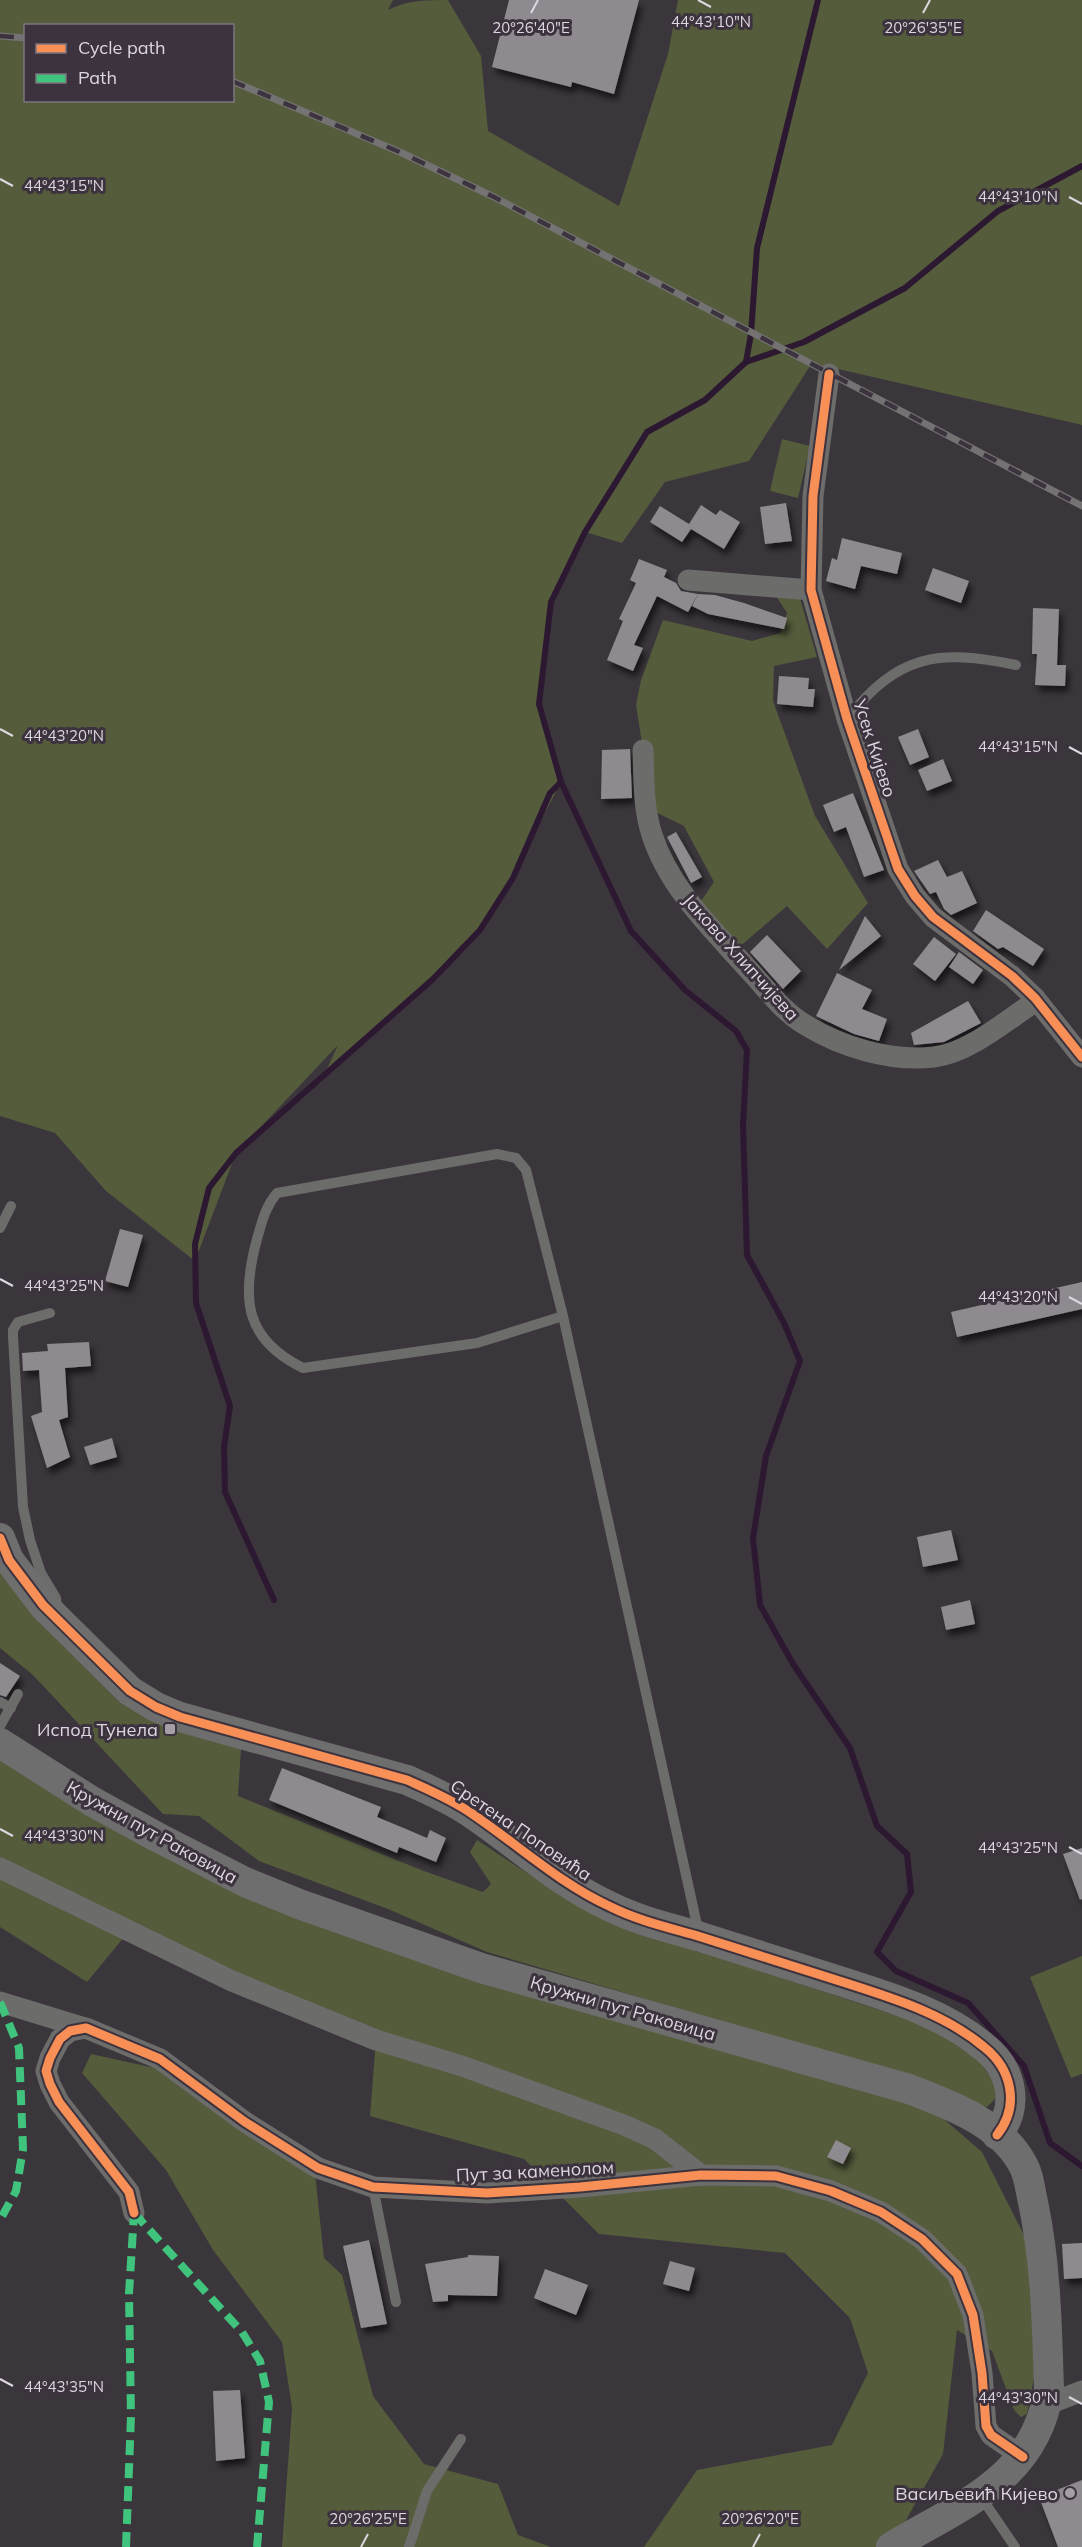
<svg xmlns="http://www.w3.org/2000/svg" width="1082" height="2547" font-family="Mulish,sans-serif">
  <defs>
    <filter id="shadow"><feDropShadow dx="3.5" dy="6" stdDeviation="3" flood-color="#0009"/></filter>
  </defs>
  <rect width="100%" height="100%" fill="#3b363b"/>
  <g fill="#545c3c" fill-rule="evenodd">
    <path d="M0 0H393L388 10C407 0 426 0 448 0L481 56 488 131 619 206 668 54 678 0H1082V425L812 363 749 461 665 482 622 543 585 532 551 602 539 704 561 782 522 857 480 930 421 990 324 1075 338 1045 236 1153 195 1261 106 1191 55 1133 0 1116ZM26 26H232V100H26Z"/>
    <path d="M782 439 810 446 798 498 770 491Z"/>
    <path d="M774 593 799 595 817 657 774 666 773 701 815 816 868 903 827 949 787 906 738 948 699 904 714 882 684 826 645 807 643 750 636 705 641 680 663 620 752 641 780 633 787 613Z"/>
    <path d="M0 1538 130 1691 241 1749 238 1796 424 1871 483 1892 491 1884 470 1852 477 1840 559 1894 729 1961 941 2030 977 2058 998 2087 995 2099 987 2107 973 2104 929 2083 487 1952 388 1909 259 1861 199 1816 163 1814 33 1675 0 1648Z"/>
    <path d="M0 1743 245 1882 909 2089 982 2152 1024 2235 1037 2307 1038 2358 1027 2414 1021 2417 1014 2410 992 2351 957 2330 943 2454 891 2547H644L697 2470 832 2445 868 2373 850 2318 785 2253 599 2234 524 2159 370 2116 376 2040 129 1931 87 1982 0 1927Z"/>
    <path d="M1082 1956V2074L1071 2078 1030 1977Z"/>
    <path d="M91 2054 155 2068 315 2173 324 2258 342 2275 373 2396 424 2464 498 2484 518 2535 551 2547H282L292 2408 282 2342 213 2250 166 2170 82 2073Z"/>
  </g>
  <g fill="none" stroke-linecap="round" stroke-linejoin="round">
    <g stroke="#2d1832" stroke-width="6">
      <path d="M746 362 804 342 905 288 998 211 1082 166"/>
      <path d="M561 782 539 704 551 602 585 532 647 432 705 400 746 362 751 334 757 248 818 0"/>
      <path d="M274 1600 225 1492 224 1447 230 1406 196 1303 195 1244 209 1188 236 1153 433 979 480 930 513 878 550 793 561 782 631 931 685 990 736 1031 747 1050 743 1125 747 1255 784 1323 800 1361 766 1456 753 1538 760 1605 793 1664 850 1748 877 1826 907 1854 911 1892 877 1952 896 1971 968 2003 1024 2066 1050 2143 1082 2166"/>
    </g>
  </g>
  <g fill="#8e8a8f" filter="url(#shadow)">
    <path d="M509 0H639L614 94 572 82 571 87 492 67Z"/>
    <path d="M786 503 792 541 765 544 760 507Z"/>
    <path d="M701 505 716 515 720 510 740 522 724 549 691 529 682 542 650 522 660 506 689 524Z"/>
    <path d="M842 538 902 553 897 574 861 566 855 589 826 581 832 558 837 560Z"/>
    <path d="M639 559 667 570 664 577 676 583 681 591 698 594 688 612 657 596 634 645 643 648 633 671 607 660 623 621 619 619 636 583 630 580Z"/>
    <path d="M933 568 969 581 961 603 925 590Z"/>
    <path d="M698 594 715 595 744 603 787 618 784 629 708 614 692 606Z"/>
    <path d="M1033 608 1059 609 1057 665H1066L1065 686 1035 685 1037 654H1032Z"/>
    <path d="M779 676 809 678 808 689H815L813 707 777 704Z"/>
    <path d="M918 729 929 757 910 765 898 737Z"/>
    <path d="M630 749 632 798 601 799 602 750Z"/>
    <path d="M943 759 952 781 927 791 918 770Z"/>
    <path d="M853 793 884 870 864 877 846 827 834 832 823 805Z"/>
    <path d="M676 832 702 877 691 883 667 837Z"/>
    <path d="M938 860 947 877 962 871 977 903 951 915 944 909 936 892 930 894 914 871Z"/>
    <path d="M986 910 1044 949 1033 966 1003 947 998 949 973 931Z"/>
    <path d="M865 916 881 936 839 970Z"/>
    <path d="M767 935 801 971 783 989 750 952Z"/>
    <path d="M934 937 956 954 935 981 913 964Z"/>
    <path d="M959 952 983 970 973 984 949 967Z"/>
    <path d="M837 973 872 990 862 1009 887 1019 879 1041 854 1034 816 1016Z"/>
    <path d="M968 1001 981 1023 944 1042 914 1045 911 1033Z"/>
    <path d="M120 1229 143 1235 128 1287 105 1281Z"/>
    <path d="M1082 1282V1309L957 1337 951 1312Z"/>
    <path d="M89 1342 91 1366 65 1368 68 1417 59 1420 70 1457 47 1468 31 1416 42 1412 39 1370 23 1371 22 1353 48 1351 47 1344Z"/>
    <path d="M112 1438 117 1457 90 1465 84 1447Z"/>
    <path d="M951 1530 958 1560 923 1567 917 1537Z"/>
    <path d="M970 1600 975 1624 946 1630 941 1607Z"/>
    <path d="M0 1663 20 1676 6 1697 0 1695Z"/>
    <path d="M282 1768 381 1807 377 1817 406 1829 427 1838 430 1830 446 1838 436 1862 399 1847 397 1853 269 1800Z"/>
    <path d="M1082 1848V1899L1080 1900 1063 1854Z"/>
    <path d="M836 2140 851 2148 843 2164 827 2157Z"/>
    <path d="M369 2240 387 2324 361 2328 343 2246Z"/>
    <path d="M1082 2243V2278L1064 2279 1062 2244Z"/>
    <path d="M468 2255 499 2256 497 2296 448 2295V2301L433 2302 425 2264 468 2257Z"/>
    <path d="M670 2261 695 2268 689 2291 663 2284Z"/>
    <path d="M545 2269 588 2285 576 2315 534 2298Z"/>
    <path d="M240 2390 245 2458 216 2461 213 2391Z"/>
    <path d="M1082 2480V2547H1058L1039 2497Z"/>
  </g>
  <g fill="none" stroke-linecap="round" stroke-linejoin="round">
    <g stroke="#6c6c6b" stroke-width="10">
      <path d="M847 719C898 654 938 649 1016 665"/>
      <path d="M0 1228 11 1206"/>
      <path d="M50 1313 18 1322 13 1330V1337L23 1507 30 1540 41 1573 56 1598 57 1607"/>
      <path d="M563 1316 477 1343 303 1368C244 1339 241 1298 257 1239 262 1222 265 1207 277 1193L497 1154 516 1158 526 1170 563 1316 699 1934"/>
      <path d="M0 1702 11 1708"/>
      <path d="M0 1726 18 1694"/>
      <path d="M373 2187 396 2302"/>
      <path d="M981 2497 1015 2547"/>
      <path d="M409 2547 427 2491 461 2439"/>
    </g>
    <g stroke="#6c6c6b" stroke-width="21">
      <path d="M829 374 813 496 811 590 847 719 898 869 915 896 933 917 1012 976 1035 998 1082 1057"/>
      <path d="M688 580 811 590"/>
      <path d="M643 750C644 779 643 807 652 835 669 888 713 930 749 970 766 988 783 1012 804 1024 841 1047 890 1062 934 1057 969 1053 1007 1020 1036 1001"/>
      <path d="M0 1868 232 1981 376 2040 462 2066 624 2125 655 2139 701 2175"/>
      <path d="M0 2002 85 2028"/>
      <path d="M134 2213 129 2192 59 2102 50 2084 46 2071 50 2058 60 2039 70 2031 86 2028 160 2059 245 2122 318 2168 373 2187 487 2193 580 2187 701 2175 776 2176 831 2191 881 2212 922 2239 957 2274 973 2315 982 2373 986 2426 991 2435 1023 2457"/>
      <path d="M1046 2405 1082 2391"/>
    </g>
    <g stroke="#6f6e6e" stroke-width="30">
      <path d="M0 1538 9 1560 43 1605 130 1691 156 1707 180 1717 407 1780C429 1790 451 1799 471 1813 517 1844 560 1884 611 1907 639 1921 671 1928 701 1937 750 1953 800 1968 849 1984 896 1999 946 2015 984 2047 1012 2069 1020 2106 997 2135"/>
      <path d="M0 1743 93 1802 157 1837 245 1882 299 1904 481 1968 909 2089C950 2105 999 2122 1022 2163 1029 2174 1030 2190 1033 2202 1046 2264 1047 2326 1049 2389 1036 2479 961 2505 891 2547"/>
    </g>
    <g stroke="#747273" stroke-width="7">
      <g id="rail">
        <path d="M0 36 26 38"/>
        <path d="M232 81 402 153 494 197 1082 506"/>
      </g>
    </g>
    <use href="#rail" stroke="#3c333e" stroke-width="4.5" stroke-dasharray="14" stroke-linecap="butt"/>
    <g stroke="#40c37c" stroke-width="8" stroke-dasharray="15 8" stroke-linecap="butt">
      <path d="M0 2002 19 2048 23 2149 16 2191 0 2220"/>
      <path d="M134 2213 242 2332 260 2361 269 2402 257 2547"/>
      <path d="M126 2547 131 2416 129 2294 134 2213"/>
    </g>
    <g stroke="#3c333e" stroke-width="13">
      <g id="cycleway">
        <path d="M829 374 813 496 811 590 847 719 898 869 915 896 933 917 1012 976 1035 998 1082 1057"/>
        <path d="M0 1538 9 1560 43 1605 130 1691 156 1707 180 1717 407 1780C429 1790 451 1799 471 1813 517 1844 560 1884 611 1907 639 1921 671 1928 701 1937 750 1953 800 1968 849 1984 896 1999 946 2015 984 2047 1012 2069 1020 2106 997 2135"/>
        <path d="M134 2213 129 2192 59 2102 50 2084 46 2071 50 2058 60 2039 70 2031 86 2028 160 2059 245 2122 318 2168 373 2187 487 2193 580 2187 701 2175 776 2176 831 2191 881 2212 922 2239 957 2274 973 2315 982 2373 986 2426 991 2435 1023 2457"/>
      </g>
    </g>
    <use href="#cycleway" stroke="#f78f57" stroke-width="9"/>
  </g>
  <path fill="none" stroke="#ddd7df" stroke-width="2" d="M698 0 711 7M531 13 538 0M923 13 930 0M0 179 13 186M1069 197 1082 204M0 729 13 736M1069 747 1082 754M0 1279 13 1286M1069 1297 1082 1304M0 1829 13 1836M1069 1847 1082 1854M0 2379 13 2386M1069 2397 1082 2404M361 2547 368 2534M753 2547 760 2534"/>
  <g fill="#a49fa6" stroke="#3c333e" stroke-width="2">
    <rect x="164" y="1723" width="12" height="12" rx="3"/>
    <circle cx="1070" cy="2493" r="6"/>
  </g>
  <g text-anchor="middle" dominant-baseline="central" stroke-width="6" stroke-linejoin="round" paint-order="stroke">
    <g font-size="18" fill="#ddd7df" stroke="#3c333e">
      <text transform="translate(875 748) rotate(72)">Усек Кијево</text>
      <text transform="translate(741 957) rotate(48)">Јакова Хлипчијева</text>
      <text transform="translate(521 1830) rotate(34)">Сретена Поповића</text>
      <text transform="translate(152 1832) rotate(29)">Кружни пут Раковица</text>
      <text transform="translate(623 2008) rotate(16)">Кружни пут Раковица</text>
      <text transform="translate(535 2171) rotate(-3)">Пут за каменолом</text>
    </g>
    <g font-size="18" fill="#ddd7df" stroke="#3c333e" text-anchor="end">
      <text x="158" y="1729">Испод Тунела</text>
      <text x="1058" y="2493">Васиљевић Кијево</text>
    </g>
  </g>
  <g font-size="15" text-anchor="middle" fill="#ddd7df" stroke="#3c333e" stroke-width="6" stroke-linejoin="round" paint-order="stroke">
    <text x="711" y="27">44°43'10"N</text>
    <text x="531" y="33">20°26'40"E</text>
    <text x="923" y="33">20°26'35"E</text>
    <text x="64" y="191">44°43'15"N</text>
    <text x="1018" y="202">44°43'10"N</text>
    <text x="64" y="741">44°43'20"N</text>
    <text x="1018" y="752">44°43'15"N</text>
    <text x="64" y="1291">44°43'25"N</text>
    <text x="1018" y="1302">44°43'20"N</text>
    <text x="64" y="1841">44°43'30"N</text>
    <text x="1018" y="1853">44°43'25"N</text>
    <text x="64" y="2392">44°43'35"N</text>
    <text x="1018" y="2403">44°43'30"N</text>
    <text x="368" y="2524">20°26'25"E</text>
    <text x="760" y="2524">20°26'20"E</text>
  </g>
  <rect x="24" y="24" width="210" height="78" fill="#3c333e" stroke="#7c757e" stroke-width="1.5"/>
  <rect x="36" y="44" width="30" height="9" fill="#f78f57" stroke="#7c757e" stroke-width="1.5"/>
  <text x="78" y="54" font-size="18" fill="#ddd7df">Cycle path</text>
  <rect x="36" y="74" width="30" height="9" fill="#40c37c" stroke="#7c757e" stroke-width="1.5"/>
  <text x="78" y="84" font-size="18" fill="#ddd7df">Path</text>
</svg>
